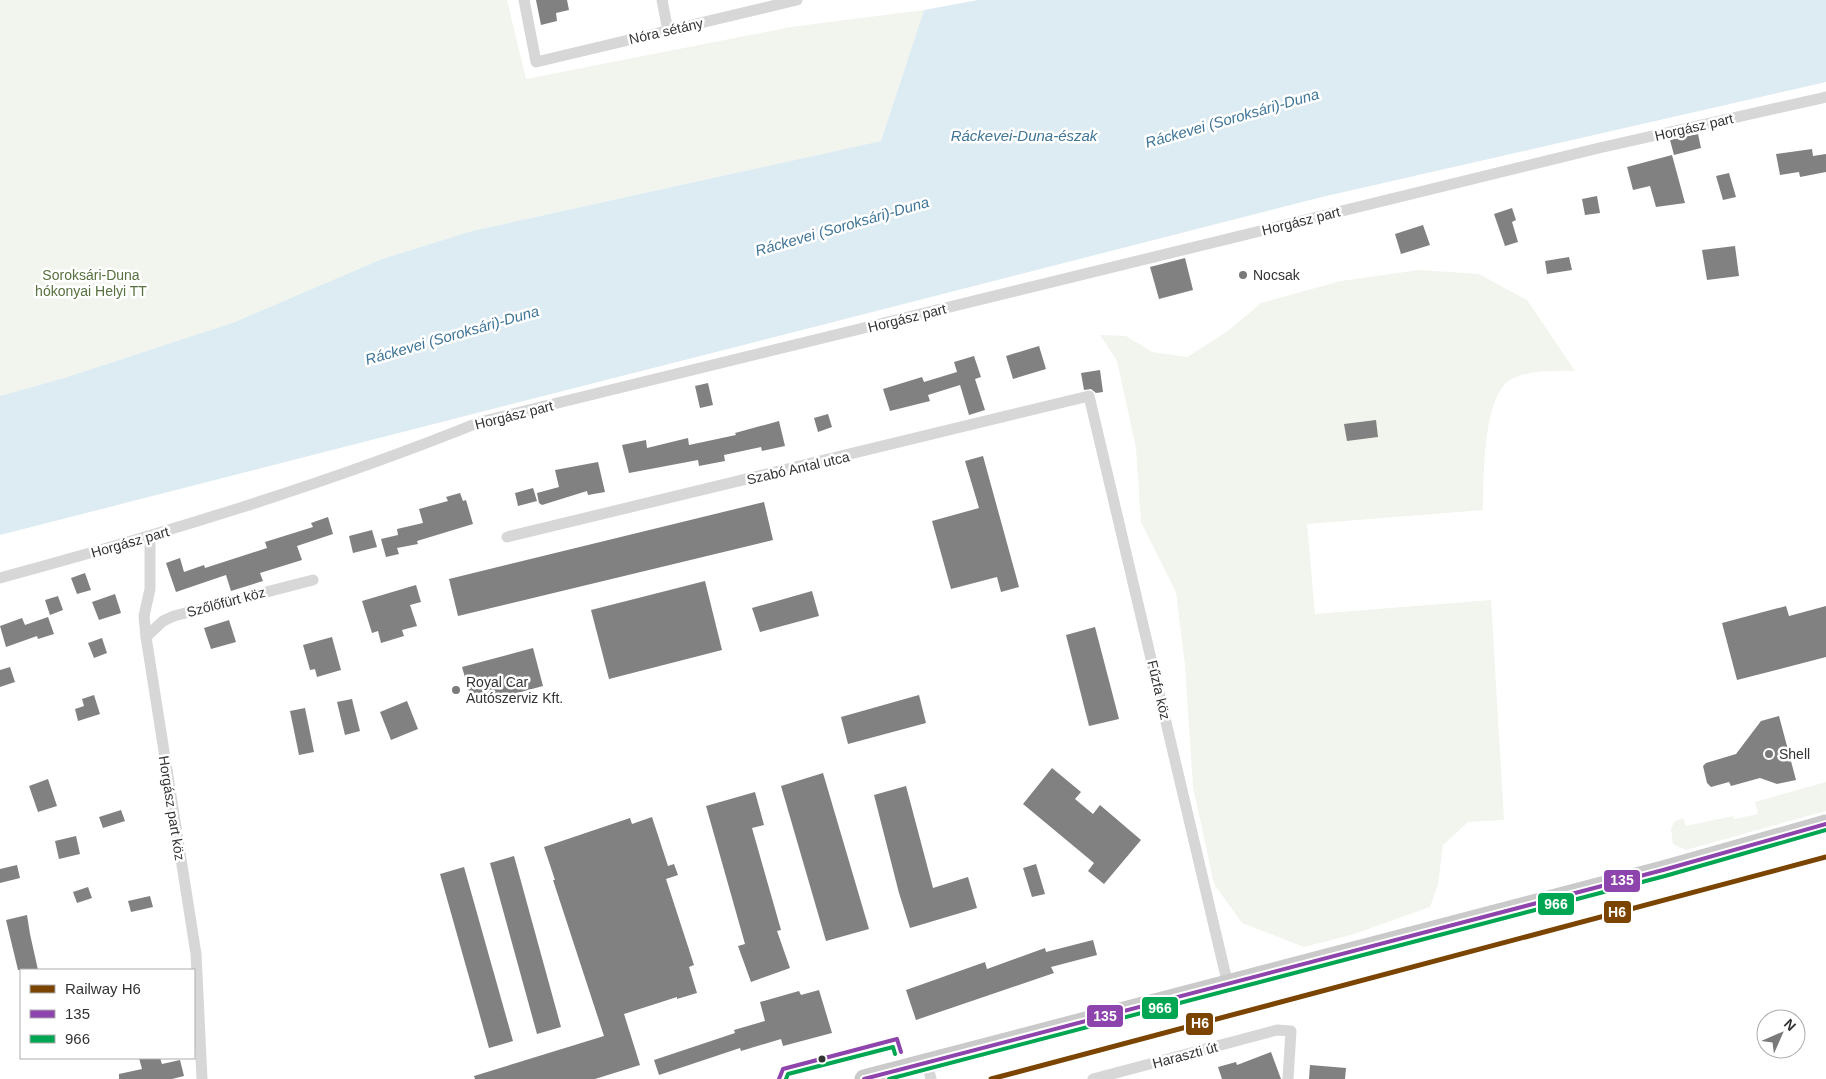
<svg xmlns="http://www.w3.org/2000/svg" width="1826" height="1079" font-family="Arial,sans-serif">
  <rect width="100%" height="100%" fill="#fff"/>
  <g fill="#f1f5ed">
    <path d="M0 0H507L526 79 791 27 924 10 881 141 472 231 382 259 235 322 64 378 0 396Z"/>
    <path d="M1419 270 1479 274 1527 300 1575 371C1554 371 1530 369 1510 380 1482 398 1484 480 1483 510L1307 524 1315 614 1491 600 1504 820 1468 822 1443 845 1438 884 1430 907 1354 934 1304 947 1242 923 1214 884 1193 787 1185 665 1176 592 1141 522 1136 448 1117 361 1100 335 1126 336 1152 352 1187 357 1228 331 1261 303 1341 281Z"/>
    <path d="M1826 782V811L1686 850 1673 844 1671 829 1674 822 1683 818 1686 826 1733 816 1734 819 1758 814 1755 802Z"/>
  </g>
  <path fill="#ddebf3" d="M978 0H1826V82L1322 197 0 535V396L64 378 235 322 382 259 472 231 881 141 924 10Z"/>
  <g fill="#818181">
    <path d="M536 0H567L569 10 556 13 557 21 541 25Z"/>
    <path d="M1698 134 1701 148 1674 155 1670 140Z"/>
    <path d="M1812 149 1813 156 1826 154V172L1800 177 1799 172 1780 175 1776 154Z"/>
    <path d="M1672 155 1685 203 1656 207 1650 186 1633 190 1627 167Z"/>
    <path d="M1729 173 1736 197 1723 200 1716 176Z"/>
    <path d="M1597 196 1600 213 1585 215 1582 199Z"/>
    <path d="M1512 208 1516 220 1512 222 1518 242 1505 246 1494 214Z"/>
    <path d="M1423 225 1430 245 1401 254 1395 234Z"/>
    <path d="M1735 246 1739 276 1707 280 1702 250Z"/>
    <path d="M1569 257 1572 270 1547 274 1545 261Z"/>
    <path d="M1185 258 1193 290 1159 299 1150 267Z"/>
    <path d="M1039 346 1046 369 1013 379 1006 356Z"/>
    <path d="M974 356 981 377 975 379 985 410 969 415 960 385 928 395 930 401 890 411 883 389 922 377 924 382 957 372 954 362Z"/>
    <path d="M1100 370 1103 392 1096 393 1091 389 1084 390 1081 373Z"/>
    <path d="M708 383 713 405 700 408 695 386Z"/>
    <path d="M828 414 832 427 818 432 814 418Z"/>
    <path d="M1376 420 1378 437 1347 441 1344 424Z"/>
    <path d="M779 421 785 446 762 451 761 447 724 455 725 461 699 466 698 460 629 473 622 445 646 440 647 448 688 438 689 445 736 435 735 433Z"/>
    <path d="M983 456 1019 587 1001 592 997 577 951 589 932 521 979 508 965 461Z"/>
    <path d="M598 462 605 492 588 495 587 491 542 505 539 503 537 493 559 487 555 470Z"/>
    <path d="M533 488 537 501 518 506 515 493Z"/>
    <path d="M460 493 463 501 466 500 473 524 417 541 418 544 397 548 399 554 386 557 381 539 398 535 397 529 423 523 419 509 448 501 446 497Z"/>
    <path d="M764 502 773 540 458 616 449 579Z"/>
    <path d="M328 517 333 534 297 546 302 560 260 573 263 581 231 591 226 575 176 592 166 563 180 558 184 572 204 565 205 568 267 548 265 542 313 527 311 523Z"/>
    <path d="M372 530 377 547 353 553 349 536Z"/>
    <path d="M85 573 91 590 77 594 71 578Z"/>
    <path d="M705 581 722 650 609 679 591 610Z"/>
    <path d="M416 585 421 602 410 605 417 626 402 630 404 636 381 643 378 631 372 633 362 601Z"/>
    <path d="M812 591 819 616 760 632 752 608Z"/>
    <path d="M115 594 121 613 99 620 92 602Z"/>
    <path d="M58 596 63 610 50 615 45 600Z"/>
    <path d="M1786 606 1789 616 1826 606V657L1737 680 1722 623Z"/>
    <path d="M48 617 54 634 38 639 37 636 6 647 0 626 22 618 25 625Z"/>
    <path d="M229 620 236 642 211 649 204 628Z"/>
    <path d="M1095 627 1119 719 1089 726 1066 635Z"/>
    <path d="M332 637 341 670 317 677 315 669 310 670 303 645Z"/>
    <path d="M102 638 107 653 94 658 88 643Z"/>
    <path d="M533 648 543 686 473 705 462 667Z"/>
    <path d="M10 667 15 682 0 687V670Z"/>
    <path d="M94 695 100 714 78 721 75 709 84 706 82 699Z"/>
    <path d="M919 695 926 723 848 744 841 717Z"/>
    <path d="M352 699 360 731 345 735 337 702Z"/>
    <path d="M407 701 418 729 391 740 380 712Z"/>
    <path d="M305 708 314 752 299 755 290 711Z"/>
    <path d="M1779 716 1796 780 1777 784 1760 778 1731 786 1729 782 1711 787 1707 783 1703 766 1706 763 1736 754 1761 721Z"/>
    <path d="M1052 768 1081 792 1075 799 1093 814 1100 805 1141 840 1104 884 1088 871 1094 863 1023 804Z"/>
    <path d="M823 773 869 929 826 941 781 786Z"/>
    <path d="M48 779 57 806 38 812 29 786Z"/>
    <path d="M906 786 933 888 968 877 977 908 910 928 899 893 874 795Z"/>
    <path d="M755 792 764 825 752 828 781 930 777 931 790 968 751 982 738 946 745 944 706 806Z"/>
    <path d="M121 810 125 821 103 828 99 817Z"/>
    <path d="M652 817 668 866 674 864 678 875 666 879 694 965 689 967 697 993 677 999V997L624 1014 640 1065 595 1079H475L474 1076 604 1036 553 880H555L544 847 630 818 632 824Z"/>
    <path d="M76 836 80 854 59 859 55 841Z"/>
    <path d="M514 856 561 1027 537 1034 490 863Z"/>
    <path d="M1036 864 1045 894 1032 897 1023 868Z"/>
    <path d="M17 865 20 878 0 883V869Z"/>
    <path d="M464 867 513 1041 489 1048 440 874Z"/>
    <path d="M88 887 92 898 77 903 73 892Z"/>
    <path d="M150 896 153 907 131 912 128 901Z"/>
    <path d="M27 915 30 934 38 970H18L6 920Z"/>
    <path d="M1093 940 1097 955 1051 967 1054 973 916 1020 906 990 985 962 987 969 1045 948 1046 952Z"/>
    <path d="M819 990 832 1033 783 1046 781 1039 741 1051 740 1048 659 1075 654 1060 735 1033 734 1030 765 1021 760 1002 799 991 801 995Z"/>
    <path d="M1271 1052 1281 1079H1222L1218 1067 1236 1062 1237 1065Z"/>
    <path d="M139 1058H160L162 1064 180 1060 184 1076 172 1079H119V1074L142 1069Z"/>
    <path d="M1310 1065 1346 1068 1345 1079H1309Z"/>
  </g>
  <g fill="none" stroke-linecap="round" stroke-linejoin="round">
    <g stroke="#d7d7d7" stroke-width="11">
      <path d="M524 0 536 62 797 0"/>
      <path d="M662 0 668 31"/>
      <path d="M150 537V589L144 616 146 637 196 954 202 1079"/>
      <path d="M507 537 1089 396 1228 985"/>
      <path d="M0 578C162 534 324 485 480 422L1599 148 1826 97"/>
      <path d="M146 637 163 621 174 616 313 580"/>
      <path d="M927 1064 931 1079"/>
      <path d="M1093 1079 1277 1030 1291 1031 1288 1079"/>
    </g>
    <path stroke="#cacaca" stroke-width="19" d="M864 1079 1663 870 1826 824"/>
    <g stroke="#fff" stroke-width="8">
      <g id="bus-1">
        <path d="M779 1079 783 1069 897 1039 901 1052"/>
        <path d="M864 1079 1663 870 1826 824"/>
      </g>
    </g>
    <g stroke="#fff" stroke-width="8">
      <g id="bus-2">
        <path d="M786 1079 788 1074 893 1047 895 1054"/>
        <path d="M889 1079 1665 876 1826 830"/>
      </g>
    </g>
    <use href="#bus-1" stroke="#8e44ad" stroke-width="4"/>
    <use href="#bus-2" stroke="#00a651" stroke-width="4"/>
    <g stroke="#fff" stroke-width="9">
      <path id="rail-1" d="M991 1079 1826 857"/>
    </g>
    <use href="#rail-1" stroke="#7b4400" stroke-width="5"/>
  </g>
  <g fill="#7a7a7a" stroke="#fff" stroke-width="2">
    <circle cx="1243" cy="275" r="5"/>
    <circle cx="456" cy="690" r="5"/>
    <circle cx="1769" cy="754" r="5"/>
  </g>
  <circle fill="#333" stroke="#fff" stroke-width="2" cx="822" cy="1059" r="4.5"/>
  <g text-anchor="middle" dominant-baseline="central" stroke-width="5" stroke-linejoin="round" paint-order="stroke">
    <g font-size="14" fill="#333" stroke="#fff">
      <text transform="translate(666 31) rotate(-13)">Nóra sétány</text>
      <text transform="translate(1694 127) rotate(-13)">Horgász part</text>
      <text transform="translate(1301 221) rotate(-14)">Horgász part</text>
      <text transform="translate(907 318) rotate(-14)">Horgász part</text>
      <text transform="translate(514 415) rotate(-14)">Horgász part</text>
      <text transform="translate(798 468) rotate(-13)">Szabó Antal utca</text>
      <text transform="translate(130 542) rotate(-16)">Horgász part</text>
      <text transform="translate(226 602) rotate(-15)">Szőlőfürt köz</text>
      <text transform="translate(1159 690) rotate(77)">Fűzfa köz</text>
      <text transform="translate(172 808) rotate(81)">Horgász part köz</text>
      <text transform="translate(1185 1055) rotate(-15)">Haraszti út</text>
    </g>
    <g font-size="14" fill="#56703f" stroke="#fff">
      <text x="91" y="275">Soroksári-Duna<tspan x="91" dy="16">hókonyai Helyi TT</tspan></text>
    </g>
    <g font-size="14" fill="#333" stroke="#fff" text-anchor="start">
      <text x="1253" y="275">Nocsak</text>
      <text x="466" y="682">Royal Car<tspan x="466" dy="16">Autószerviz Kft.</tspan></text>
      <text x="1779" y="754">Shell</text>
    </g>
    <g font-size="15" font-style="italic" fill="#3f7597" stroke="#fff">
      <text transform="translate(1232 118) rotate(-16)">Ráckevei (Soroksári)-Duna</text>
      <text x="1024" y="135">Ráckevei-Duna-észak</text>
      <text transform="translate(842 226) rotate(-16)">Ráckevei (Soroksári)-Duna</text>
      <text transform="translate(452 335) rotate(-16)">Ráckevei (Soroksári)-Duna</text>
    </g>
  </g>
  <g stroke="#fff" stroke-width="2">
    <rect x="1603" y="869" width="38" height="24" rx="5" fill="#8e44ad"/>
    <rect x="1537" y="892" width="38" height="24" rx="5" fill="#00a651"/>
    <rect x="1603" y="900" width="29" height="24" rx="5" fill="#7b4400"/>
    <rect x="1141" y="996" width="38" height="24" rx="5" fill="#00a651"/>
    <rect x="1086" y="1004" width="38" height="24" rx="5" fill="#8e44ad"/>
    <rect x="1185" y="1012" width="29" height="24" rx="5" fill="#7b4400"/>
  </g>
  <g font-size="14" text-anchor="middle" font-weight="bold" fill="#fff">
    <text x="1622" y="885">135</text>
    <text x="1556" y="909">966</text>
    <text x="1617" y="917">H6</text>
    <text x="1160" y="1013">966</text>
    <text x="1105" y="1021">135</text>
    <text x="1200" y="1028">H6</text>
  </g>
  <rect x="20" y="969" width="175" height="90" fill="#ffffff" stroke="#adadad"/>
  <rect x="30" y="985" width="25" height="8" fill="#7b4400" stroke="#adadad"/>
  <text x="65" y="994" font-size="15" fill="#333333">Railway H6</text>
  <rect x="30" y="1010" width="25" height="8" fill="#8e44ad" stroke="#adadad"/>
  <text x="65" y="1019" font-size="15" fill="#333333">135</text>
  <rect x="30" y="1035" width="25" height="8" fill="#00a651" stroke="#adadad"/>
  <text x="65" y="1044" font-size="15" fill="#333333">966</text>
  <g transform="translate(1781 1034) rotate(45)"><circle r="24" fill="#ffffff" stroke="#adadad"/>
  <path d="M0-4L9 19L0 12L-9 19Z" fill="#7a7a7a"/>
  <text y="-8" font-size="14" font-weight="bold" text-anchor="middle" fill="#333333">N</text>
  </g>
</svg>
